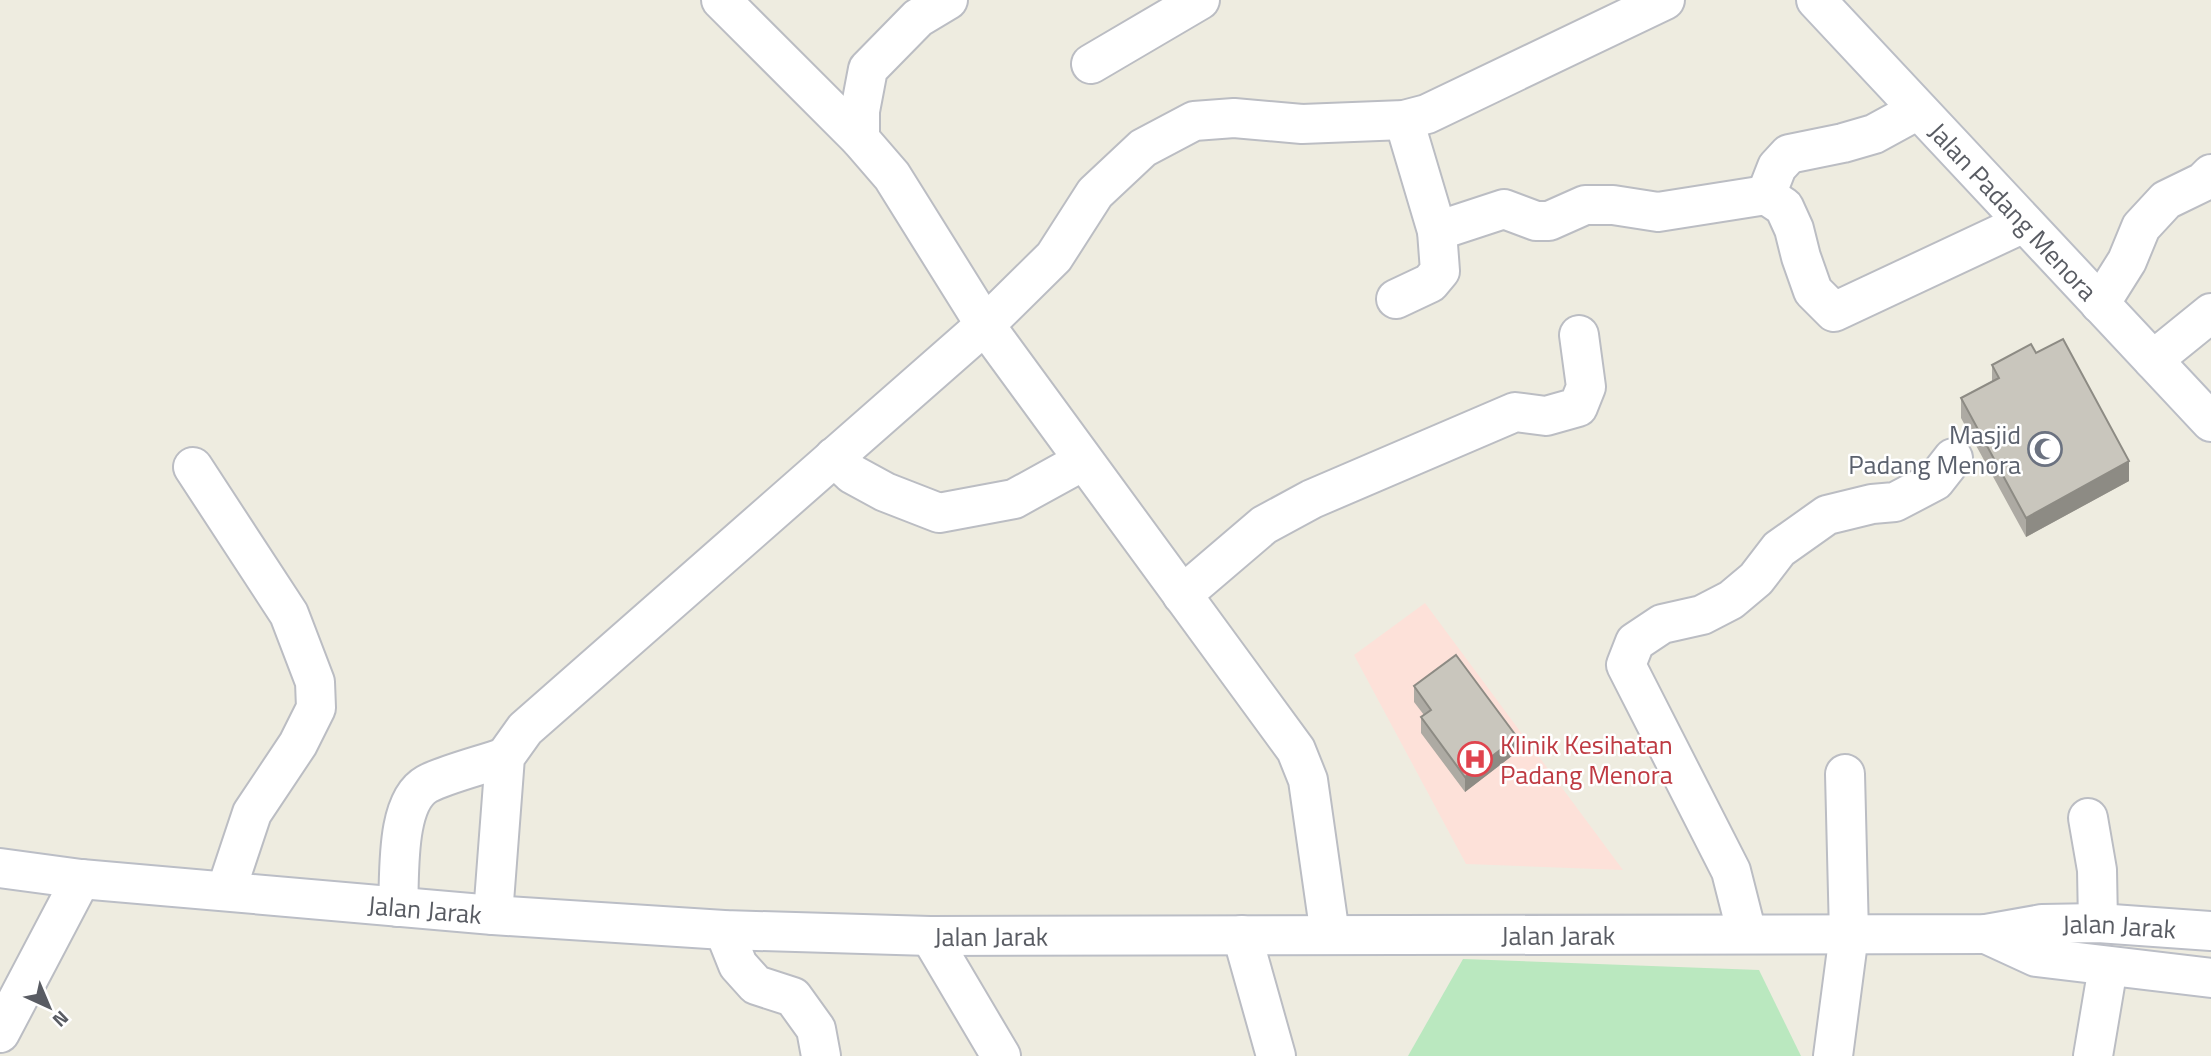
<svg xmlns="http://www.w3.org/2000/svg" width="2211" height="1056" font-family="'Titillium Web',sans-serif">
  <rect width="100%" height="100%" fill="#eeece0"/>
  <path fill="#fde1d9" d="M1425 603 1623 870 1466 864 1354 655Z"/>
  <path fill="#bae8bf" d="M1463 959 1759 970 1801 1056H1408Z"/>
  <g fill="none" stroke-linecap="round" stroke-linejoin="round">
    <g stroke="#bbbdc3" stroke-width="42">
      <g id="street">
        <path d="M721 0 860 139 892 176 985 325 1296 750 1308 780 1330 935"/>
        <path d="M1091 64 1200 0"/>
        <path d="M860 139V111L868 69 918 18 948 0"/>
        <path d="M1766 195 1777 167 1789 154 1843 143 1874 134 1918 110"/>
        <path d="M1437 231 1504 209 1536 221H1549L1585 205H1613L1658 212 1766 195 1784 207 1794 229 1801 257 1813 291 1834 312 2024 223"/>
        <path d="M1396 299 1430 283 1440 271 1437 231 1404 120"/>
        <path d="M2100 304 2127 261 2141 227 2166 200 2203 182 2211 174"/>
        <path d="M2153 360 2211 313"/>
        <path d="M834 457 852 474 885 492 939 513 1014 499 1083 461"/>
        <path d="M193 467 289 614 315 682 316 708 298 744 252 813 226 891"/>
        <path d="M1182 595 1264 525 1312 499 1515 412 1546 416 1578 407 1586 387 1579 335"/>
        <path d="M2088 818 2097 870 2098 923"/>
        <path d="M398 907C400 874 395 802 427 784 446 774 483 765 505 757"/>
        <path d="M493 915 505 757 525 729 985 325 1054 257 1095 193 1143 148 1194 121 1234 118 1302 124 1404 120 1427 114 1665 0"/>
        <path d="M724 930 738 965 756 985 793 997 816 1029 821 1056"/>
        <path d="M1747 934 1731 871 1626 665 1635 642 1662 624 1702 615 1731 600 1756 579 1779 549 1827 515 1872 504 1895 502 1935 481 1953 458"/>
        <path d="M1242 935 1276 1056"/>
        <path d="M930 936 1001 1056"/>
        <path d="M0 1033 81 879"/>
        <path d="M1833 1056 1849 934 1845 774"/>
        <path d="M2093 1056 2108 967"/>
      </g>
    </g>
    <g stroke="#bbbec6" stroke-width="42">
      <g id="secondary">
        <path id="s1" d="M1816 0 2211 422"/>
        <path id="s2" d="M0 868 81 879 493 915 724 930 930 936 1986 934 2042 924 2098 923 2211 931"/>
        <path d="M1986 934 2036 957 2211 978"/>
      </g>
    </g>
    <use href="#street" stroke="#fff" stroke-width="38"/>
    <use href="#secondary" stroke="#fff" stroke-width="38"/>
  </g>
  <g fill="#adaaa3">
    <path d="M2036 353 2129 481 2026 537 1961 418V398L1992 381V365Z"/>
    <path d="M1414 686 1517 752 1465 792 1421 733V717L1424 715 1414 702Z"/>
  </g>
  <g fill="#8d8b84">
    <path d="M2129 461V481L2026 537V518Z"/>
    <path d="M1517 737V752L1465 792V777Z"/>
  </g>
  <g fill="#c9c6bd" stroke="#8d8b84" stroke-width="2">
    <path d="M2063 339 2129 461 2026 518 1961 398 1999 378 1992 365 2031 344 2036 353Z"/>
    <path d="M1456 655 1517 737 1465 777 1421 717 1431 710 1414 686Z"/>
  </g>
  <defs>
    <g id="mosque-ring" transform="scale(1.75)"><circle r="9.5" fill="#fff" stroke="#6b7280" stroke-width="1.5"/><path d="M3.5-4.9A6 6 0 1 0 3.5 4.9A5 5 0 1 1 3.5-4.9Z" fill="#6b7280"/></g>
    <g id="hospital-ring" transform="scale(1.75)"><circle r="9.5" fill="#fff" stroke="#e0444e" stroke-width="1.5"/><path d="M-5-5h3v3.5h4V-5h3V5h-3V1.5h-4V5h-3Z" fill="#e0444e"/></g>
  </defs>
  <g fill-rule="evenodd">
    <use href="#mosque-ring" x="2045" y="449"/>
    <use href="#hospital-ring" x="1475" y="759"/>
  </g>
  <g text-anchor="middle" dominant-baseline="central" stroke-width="5" stroke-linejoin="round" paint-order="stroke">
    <g font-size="26" fill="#595c63" stroke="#fff">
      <text stroke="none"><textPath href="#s1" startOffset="289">Jalan Padang Menora</textPath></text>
      <text stroke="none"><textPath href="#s2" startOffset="427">Jalan Jarak</textPath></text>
      <text stroke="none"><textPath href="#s2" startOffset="2123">Jalan Jarak</textPath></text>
      <text stroke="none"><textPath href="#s2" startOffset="1561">Jalan Jarak</textPath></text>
      <text stroke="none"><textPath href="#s2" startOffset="994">Jalan Jarak</textPath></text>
    </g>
    <g font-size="26" fill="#5b616d" stroke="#fff" text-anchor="end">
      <text x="2021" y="434">Masjid<tspan x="2021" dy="30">Padang Menora</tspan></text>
    </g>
    <g font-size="26" fill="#be3a42" stroke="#fff" text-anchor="start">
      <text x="1500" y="744">Klinik Kesihatan<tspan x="1500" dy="30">Padang Menora</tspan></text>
    </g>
  </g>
  <g transform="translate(49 1007) rotate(136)" stroke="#ffffff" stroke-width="5" paint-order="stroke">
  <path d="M0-5L12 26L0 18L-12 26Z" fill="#595c63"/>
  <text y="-10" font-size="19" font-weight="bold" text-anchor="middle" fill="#595c63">N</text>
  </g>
</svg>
